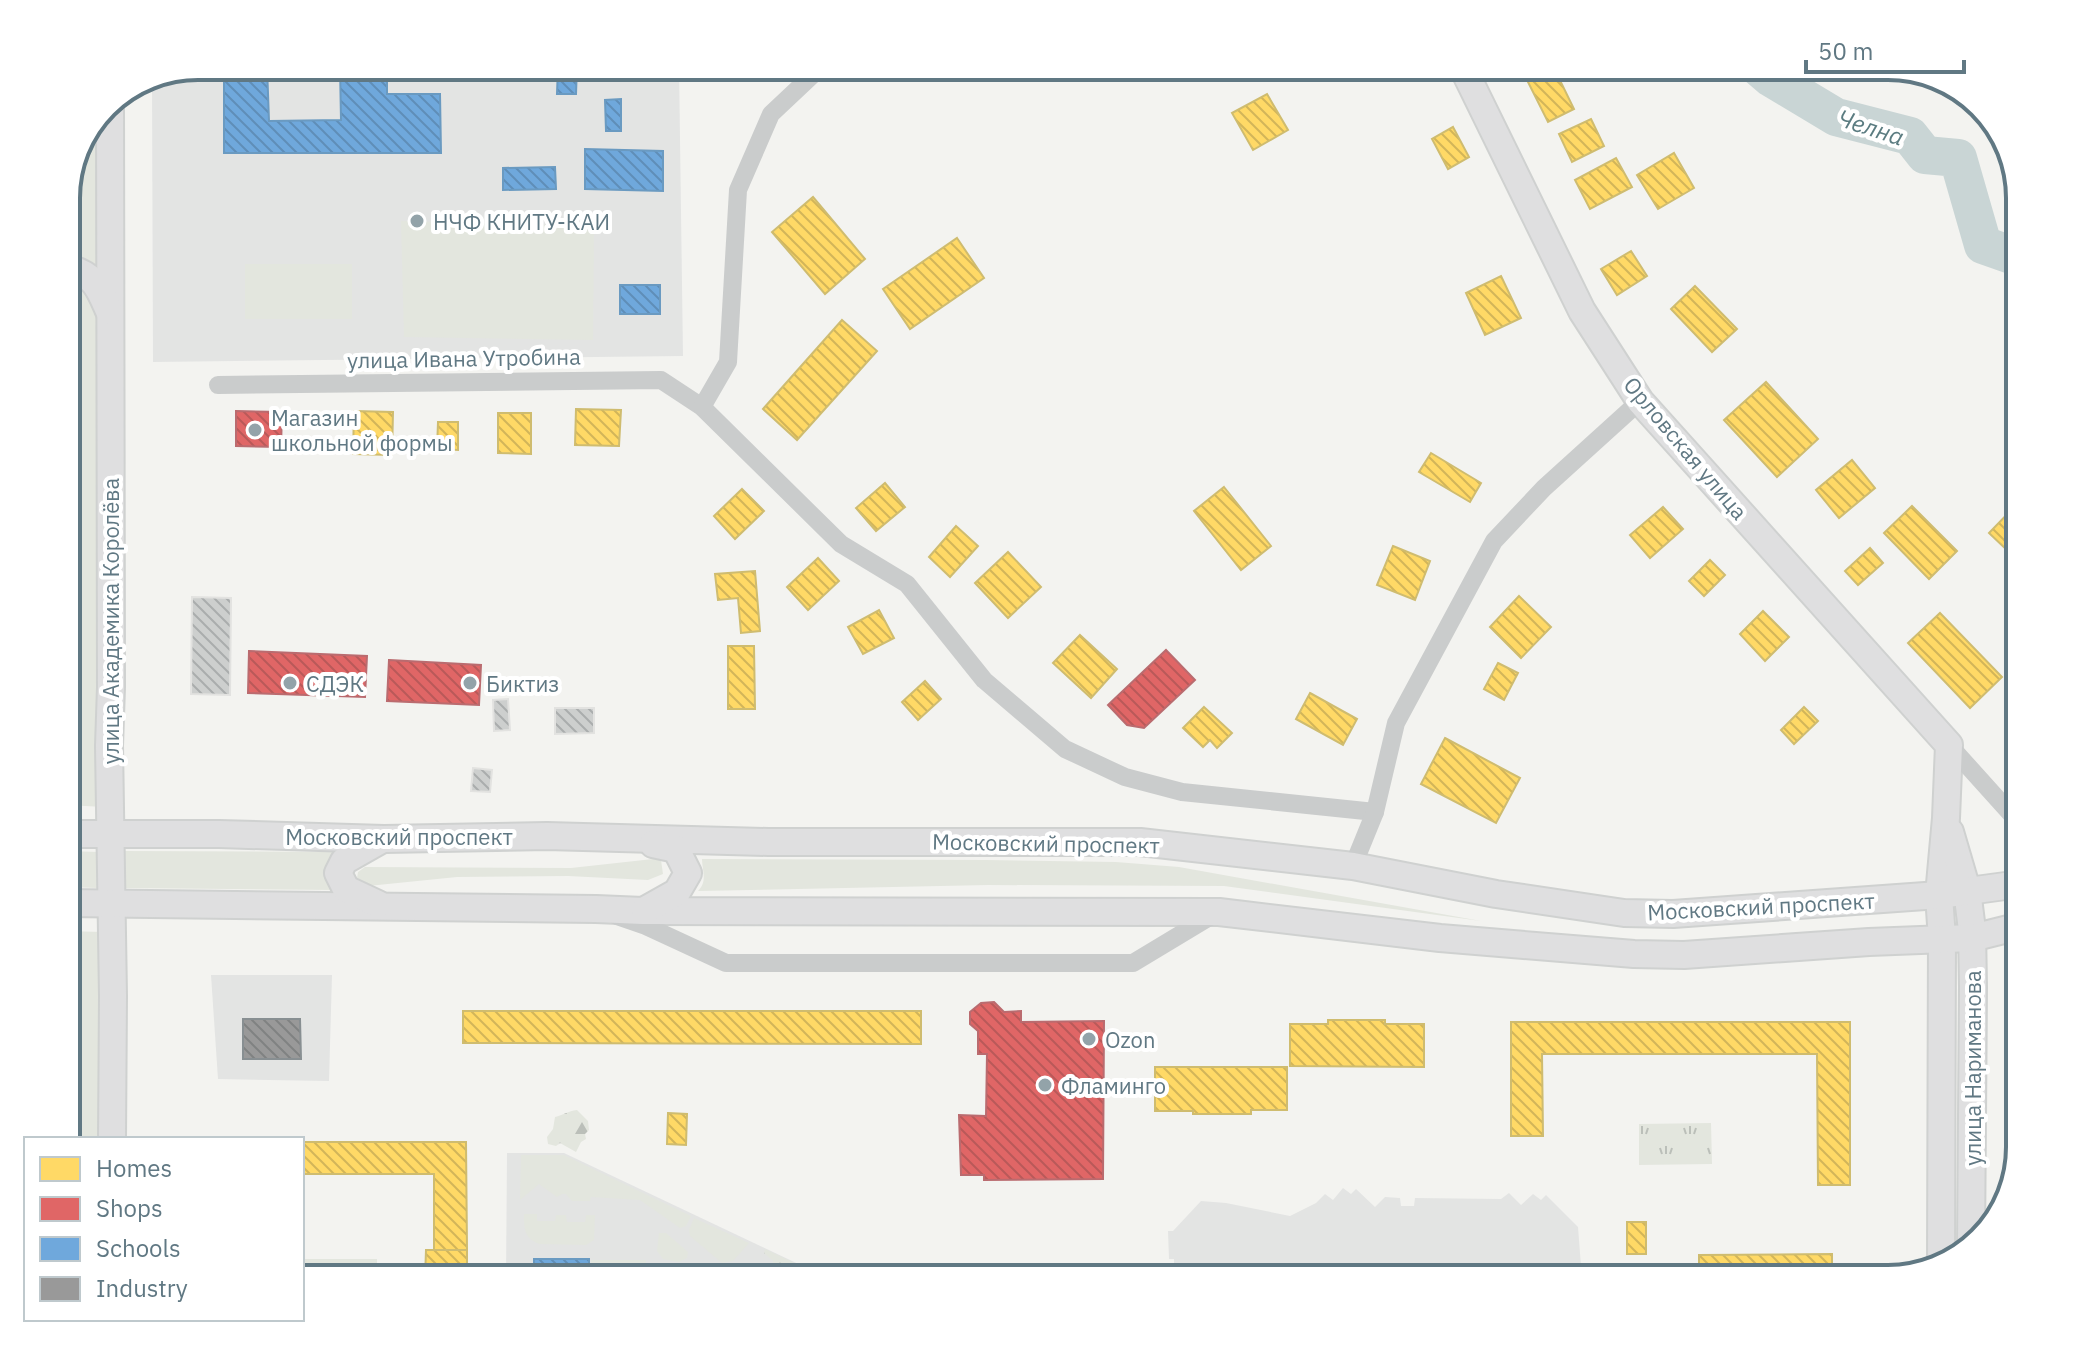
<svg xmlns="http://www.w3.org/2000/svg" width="2086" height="1345" font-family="'IBM Plex Sans',sans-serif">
  <defs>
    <pattern id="forest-firs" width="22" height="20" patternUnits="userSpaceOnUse" patternTransform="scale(2)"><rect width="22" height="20" fill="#e3e6de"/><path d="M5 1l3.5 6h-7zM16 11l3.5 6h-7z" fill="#bbbfb9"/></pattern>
    <pattern id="park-tufts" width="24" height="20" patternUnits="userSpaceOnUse" patternTransform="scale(2)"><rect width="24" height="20" fill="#e3e6de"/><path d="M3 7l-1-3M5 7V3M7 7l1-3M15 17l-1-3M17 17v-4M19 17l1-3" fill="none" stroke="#bbbfb9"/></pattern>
    <pattern id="homes-back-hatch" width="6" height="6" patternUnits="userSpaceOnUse" patternTransform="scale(2)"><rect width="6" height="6" fill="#ffd966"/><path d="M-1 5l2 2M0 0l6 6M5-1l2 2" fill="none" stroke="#d2b559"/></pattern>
    <pattern id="shops-back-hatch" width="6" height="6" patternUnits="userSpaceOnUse" patternTransform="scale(2)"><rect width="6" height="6" fill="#e06666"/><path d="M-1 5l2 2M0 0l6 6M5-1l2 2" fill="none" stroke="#b95959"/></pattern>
    <pattern id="schools-back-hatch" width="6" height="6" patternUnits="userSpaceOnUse" patternTransform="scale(2)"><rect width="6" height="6" fill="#6fa8dc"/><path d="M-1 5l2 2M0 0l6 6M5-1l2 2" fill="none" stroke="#5f8eb8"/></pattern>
    <pattern id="industry-back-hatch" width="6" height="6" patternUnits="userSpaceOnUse" patternTransform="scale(2)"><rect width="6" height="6" fill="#999"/><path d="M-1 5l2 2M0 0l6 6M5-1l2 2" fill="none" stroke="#808282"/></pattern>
    <pattern id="building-back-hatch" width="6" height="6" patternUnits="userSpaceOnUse" patternTransform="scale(2)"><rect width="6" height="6" fill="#cdcfce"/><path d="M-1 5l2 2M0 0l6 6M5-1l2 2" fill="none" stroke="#aaadad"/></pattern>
  </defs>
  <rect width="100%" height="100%" fill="#f3f3f0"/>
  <g fill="#e3e4e3">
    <path d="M199 66H679L683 356 153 362 152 85Z"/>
    <path d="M211 975H332L329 1081 218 1079Z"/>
    <path d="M507 1153H564L830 1279H506Z"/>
    <path d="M1343 1188 1351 1194 1356 1189 1375 1207 1385 1197 1400 1198 1401 1206H1414L1415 1198 1501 1199 1509 1193 1521 1205 1533 1194 1541 1200 1546 1195 1578 1227 1582 1279H1174V1259H1169L1168 1231H1173L1201 1201 1226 1203 1290 1216 1316 1203 1325 1194 1333 1200Z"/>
  </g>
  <g fill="#e3e6de">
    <path d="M99 119 104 275 81 258 66 257V190Z"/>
    <path d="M401 221 594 226 593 340 404 337Z"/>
    <rect x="245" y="264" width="107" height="55"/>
    <path d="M71 282 80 284 98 308 104 807 66 805V283Z"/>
    <path d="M66 851 99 852 98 888 66 887Z"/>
    <path d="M123 851 336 852 330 858 327 871 336 890 124 888Z"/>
    <path d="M653 859 661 860 663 874 648 880 568 876 457 877 368 886 361 884 357 878 358 872 365 867 571 868Z"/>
    <path d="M702 859 986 860 1116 862 1179 867 1481 921 1224 886 988 885 698 891C708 881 702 870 702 859Z"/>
    <path d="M66 931 102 932 100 1139H66Z"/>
    <path d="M521 1155H564L691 1216 686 1226 680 1228 640 1200 591 1197 590 1201H572L566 1194H562L557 1197 539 1184 520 1200Z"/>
    <path d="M524 1214H537V1221H555L556 1215H566L567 1222H585L586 1215H595L594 1240 586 1245 539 1244C524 1238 524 1228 524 1214Z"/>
    <path d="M694 1218 749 1243 733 1261 722 1263 690 1236 689 1230Z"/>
    <path d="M659 1233H666L688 1252 687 1258 679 1262 663 1259 657 1251Z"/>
    <rect x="591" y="1260" width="55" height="13"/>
  </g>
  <g fill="url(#forest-firs)">
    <path d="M577 1110 588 1121 589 1130 585 1134 586 1139 581 1142 576 1152 560 1143 556 1146 548 1144 547 1137 553 1129 555 1117C563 1115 568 1111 577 1110Z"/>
    <path d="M765 1249 828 1279H792L789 1277 785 1279 783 1271 777 1275 773 1271V1261L764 1253Z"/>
  </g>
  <g fill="url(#park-tufts)">
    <path d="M1711 1123 1712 1164 1639 1165V1124Z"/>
    <rect x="302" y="1259" width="75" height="20"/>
  </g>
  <g fill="url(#homes-back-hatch)" stroke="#cfbc6f" stroke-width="2">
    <path d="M1529 66H1553L1574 109 1548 122 1522 70Z"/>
    <path d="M1267 94 1288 130 1253 150 1232 113Z"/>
    <path d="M1591 119 1604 146 1572 162 1559 134Z"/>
    <path d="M1453 127 1469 157 1448 169 1432 139Z"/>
    <path d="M1674 153 1694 188 1658 209 1637 175Z"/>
    <path d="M1616 158 1632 187 1590 209 1575 180Z"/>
    <path d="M813 197 865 259 825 294 772 232Z"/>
    <path d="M957 238 984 278 910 329 883 289Z"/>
    <path d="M1631 251 1647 276 1617 295 1601 269Z"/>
    <path d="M1501 276 1521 318 1485 335 1466 293Z"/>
    <path d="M1695 286 1737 329 1712 352 1671 309Z"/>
    <path d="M842 320 877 351 797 440 763 409Z"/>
    <path d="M1766 382 1818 439 1777 477 1724 420Z"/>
    <path d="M576 409 621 410 619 446 575 445Z"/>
    <path d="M354 411 393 412 392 455 353 454Z"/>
    <path d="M498 413H531V454L498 453Z"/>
    <path d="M438 422H458V450L437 449Z"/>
    <path d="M1431 453 1481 483 1470 502 1419 472Z"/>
    <path d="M1852 460 1875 488 1839 518 1816 490Z"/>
    <path d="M885 483 905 507 876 531 856 508Z"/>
    <path d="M1224 487 1271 546 1241 570 1194 511Z"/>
    <path d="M742 489 764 511 735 539 714 516Z"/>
    <path d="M2018 503 2020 505V538L2008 551 1989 533Z"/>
    <path d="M1912 506 1957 551 1929 579 1884 533Z"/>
    <path d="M1663 507 1683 529 1650 558 1630 535Z"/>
    <path d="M956 526 978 546 950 577 929 557Z"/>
    <path d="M1393 546 1430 561 1415 600 1377 585Z"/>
    <path d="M1870 548 1883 563 1858 585 1845 571Z"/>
    <path d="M1008 552 1041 587 1008 618 975 583Z"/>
    <path d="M818 558 839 581 808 610 787 587Z"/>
    <path d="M1710 560 1725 575 1704 596 1689 581Z"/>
    <path d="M755 571 760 631 741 633 738 598 718 600 715 574Z"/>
    <path d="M1519 596 1551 627 1521 658 1490 627Z"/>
    <path d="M879 610 894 638 863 654 848 627Z"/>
    <path d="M1763 611 1789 637 1765 661 1740 634Z"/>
    <path d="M1940 613 2002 677 1970 708 1908 643Z"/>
    <path d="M1080 635 1117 669 1091 698 1053 663Z"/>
    <path d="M728 646H754L755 709H728Z"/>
    <path d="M1498 663 1518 673 1504 700 1484 689Z"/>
    <path d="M925 681 941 699 918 720 902 702Z"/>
    <path d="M1310 693 1357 719 1343 745 1296 719Z"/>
    <path d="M1204 707 1232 733 1217 748 1210 740 1203 747 1183 728Z"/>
    <path d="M1804 707 1818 721 1794 744 1781 730Z"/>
    <path d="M1445 738 1520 778 1496 823 1421 784Z"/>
    <path d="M463 1011H921V1044L463 1043Z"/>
    <path d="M1328 1020H1385V1024H1424V1067L1290 1066V1024H1328Z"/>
    <path d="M1511 1022H1850V1185H1818L1817 1054H1542L1543 1136H1511Z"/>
    <path d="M2020 1061V1135L2016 1138 2013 1064Z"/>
    <path d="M1155 1067H1287V1110H1251V1114H1193V1111H1155Z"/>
    <path d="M668 1113 687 1114 686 1145 667 1144Z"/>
    <path d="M302 1142H466L467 1250H434V1174H302Z"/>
    <rect x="1627" y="1222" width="19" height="32"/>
    <path d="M426 1250H467V1279H425Z"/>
    <path d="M1832 1254V1279H1699V1255Z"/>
  </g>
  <g fill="url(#shops-back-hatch)" stroke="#ba6b6f" stroke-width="2">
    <path d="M236 411 282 412 281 447 236 446Z"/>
    <path d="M1166 650 1195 680 1144 728 1127 725 1108 705Z"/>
    <path d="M249 651 367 656 365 697 248 693Z"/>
    <path d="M389 660 481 665 479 705 387 701Z"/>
    <path d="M994 1002 1004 1012 1021 1011V1022L1104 1021 1103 1179 984 1180V1175H961L959 1115 986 1116 987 1054H978V1031L970 1024V1012L981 1003Z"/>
  </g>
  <g fill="url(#schools-back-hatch)" stroke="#6a9ac1" stroke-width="2">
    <path d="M224 66H267L269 121 341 120 340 66H387V94H440L441 153H224Z"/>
    <path d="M558 66H577L576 94H557Z"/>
    <path d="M621 99V131H606L605 100Z"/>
    <path d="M585 149 663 151V191L585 189Z"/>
    <path d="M555 167 556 189 503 190V168Z"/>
    <rect x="620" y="285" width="40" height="29"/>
    <path d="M534 1259H589V1274H649V1279H534Z"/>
    <path d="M1336 1266 1349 1279H1323Z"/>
  </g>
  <path fill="url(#industry-back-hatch)" stroke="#888f92" stroke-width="2" d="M243 1019H300L301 1059H243Z"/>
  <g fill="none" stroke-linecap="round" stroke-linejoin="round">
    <path stroke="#c9d5d5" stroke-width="38" d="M1757 66 1771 78 1836 117 1910 136 1925 155 1958 158 1983 245 2020 258"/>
  </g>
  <g fill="url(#building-back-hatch)" stroke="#e2e2e0" stroke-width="2">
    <path d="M192 597 231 598 230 695 191 694Z"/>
    <path d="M508 699 510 730 494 731 493 700Z"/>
    <path d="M555 708H594V733L555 734Z"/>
    <path d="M473 768 492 770 490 792 471 791Z"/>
  </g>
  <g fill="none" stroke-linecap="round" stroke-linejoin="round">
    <g stroke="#cfd1d0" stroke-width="30">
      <g id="secondary">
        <path d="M1462 66 1582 311 1640 401 1949 745 1946 818 1939 895 1942 939 1941 1265"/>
        <path d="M110 103 111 687 109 746 113 996 112 1139"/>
        <path d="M66 267C94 275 98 285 109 311"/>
        <path d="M1950 832 1967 890 1972 930 1973 987 1971 1245"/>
        <path d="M66 834H219L384 839 547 836 768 842H1140L1353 866 1496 894 1624 913 1673 914 1939 895 2020 884"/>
        <path d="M66 903 596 909 643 911 1219 912 1440 938 1634 954 1684 955 1869 942 1972 938 2020 926"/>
        <path d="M378 904 346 889 338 873 344 861 381 840"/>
        <path d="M645 910 677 892 688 873 676 849 653 844"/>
      </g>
    </g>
    <g stroke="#cacccc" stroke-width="18">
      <path d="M218 385 661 380 702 407 841 544 907 584 984 680 1065 749 1125 777 1182 792 1375 812"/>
      <path d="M702 407 728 362 738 190 771 114 822 66"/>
      <path d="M1949 745 2012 815 2020 818"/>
      <path d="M1353 866 1375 812 1396 723 1494 541 1544 488 1640 401"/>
      <path d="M617 916 646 926 726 963H1133L1216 913"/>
    </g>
    <use href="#secondary" stroke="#dfdfe0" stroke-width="26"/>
  </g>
  <g fill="#93a3a9" stroke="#fff" stroke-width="3">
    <circle cx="417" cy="221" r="8"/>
    <circle cx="255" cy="430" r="8"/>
    <circle cx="290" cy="683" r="8"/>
    <circle cx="470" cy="683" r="8"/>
    <circle cx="1089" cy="1039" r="8"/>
    <circle cx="1045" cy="1085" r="8"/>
  </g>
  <g text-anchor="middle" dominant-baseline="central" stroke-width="8" stroke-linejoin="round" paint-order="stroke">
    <g font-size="22" fill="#607883" stroke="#fff" text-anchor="start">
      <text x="433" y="221">НЧФ КНИТУ-КАИ</text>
      <text x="271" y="417">Магазин<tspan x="271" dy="25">школьной формы</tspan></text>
      <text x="306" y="683">СДЭК</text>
      <text x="486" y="683">Биктиз</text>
      <text x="1105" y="1039">Ozon</text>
      <text x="1061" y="1085">Фламинго</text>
    </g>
    <g font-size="22" fill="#607883" stroke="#fff">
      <text transform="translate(464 358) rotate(-1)">улица Ивана Утробина</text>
      <text transform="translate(1686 448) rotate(50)">Орловская улица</text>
      <text transform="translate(110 621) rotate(-90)">улица Академика Королёва</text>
      <text x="399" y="836">Московский проспект</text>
      <text transform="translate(1046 843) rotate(1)">Московский проспект</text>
      <text transform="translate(1761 906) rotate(-3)">Московский проспект</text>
      <text transform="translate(1972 1068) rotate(-90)">улица Нариманова</text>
    </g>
    <g font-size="24" font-style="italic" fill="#5b7c81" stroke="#fff">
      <text transform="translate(1871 127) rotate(18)">Челна</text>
    </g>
  </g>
  <path d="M0 0H2086V1345H0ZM198 80H1888A118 118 0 0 1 2006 198V1147A118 118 0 0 1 1888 1265H198A118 118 0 0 1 80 1147V198A118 118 0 0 1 198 80Z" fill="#fff" fill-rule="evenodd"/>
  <path fill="none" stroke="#607883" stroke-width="4" d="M198 80H1888A118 118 0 0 1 2006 198V1147A118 118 0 0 1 1888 1265H198A118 118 0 0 1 80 1147V198A118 118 0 0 1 198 80Z"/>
  <rect x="24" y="1137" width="280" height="184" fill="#ffffff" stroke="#bfc9cd" stroke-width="2"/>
  <rect x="40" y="1157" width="40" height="24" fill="#ffd966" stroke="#bfc9cd" stroke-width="2"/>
  <text x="96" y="1177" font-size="24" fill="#607883">Homes</text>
  <rect x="40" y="1197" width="40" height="24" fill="#e06666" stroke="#bfc9cd" stroke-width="2"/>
  <text x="96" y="1217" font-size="24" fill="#607883">Shops</text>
  <rect x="40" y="1237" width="40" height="24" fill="#6fa8dc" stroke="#bfc9cd" stroke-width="2"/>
  <text x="96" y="1257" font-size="24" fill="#607883">Schools</text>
  <rect x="40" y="1277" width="40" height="24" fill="#999999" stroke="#bfc9cd" stroke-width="2"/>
  <text x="96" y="1297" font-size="24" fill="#607883">Industry</text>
  <path d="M1806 60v12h158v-12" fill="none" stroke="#607883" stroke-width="4"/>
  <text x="1818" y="60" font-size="24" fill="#607883" stroke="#ffffff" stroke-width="6" paint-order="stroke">50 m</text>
</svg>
